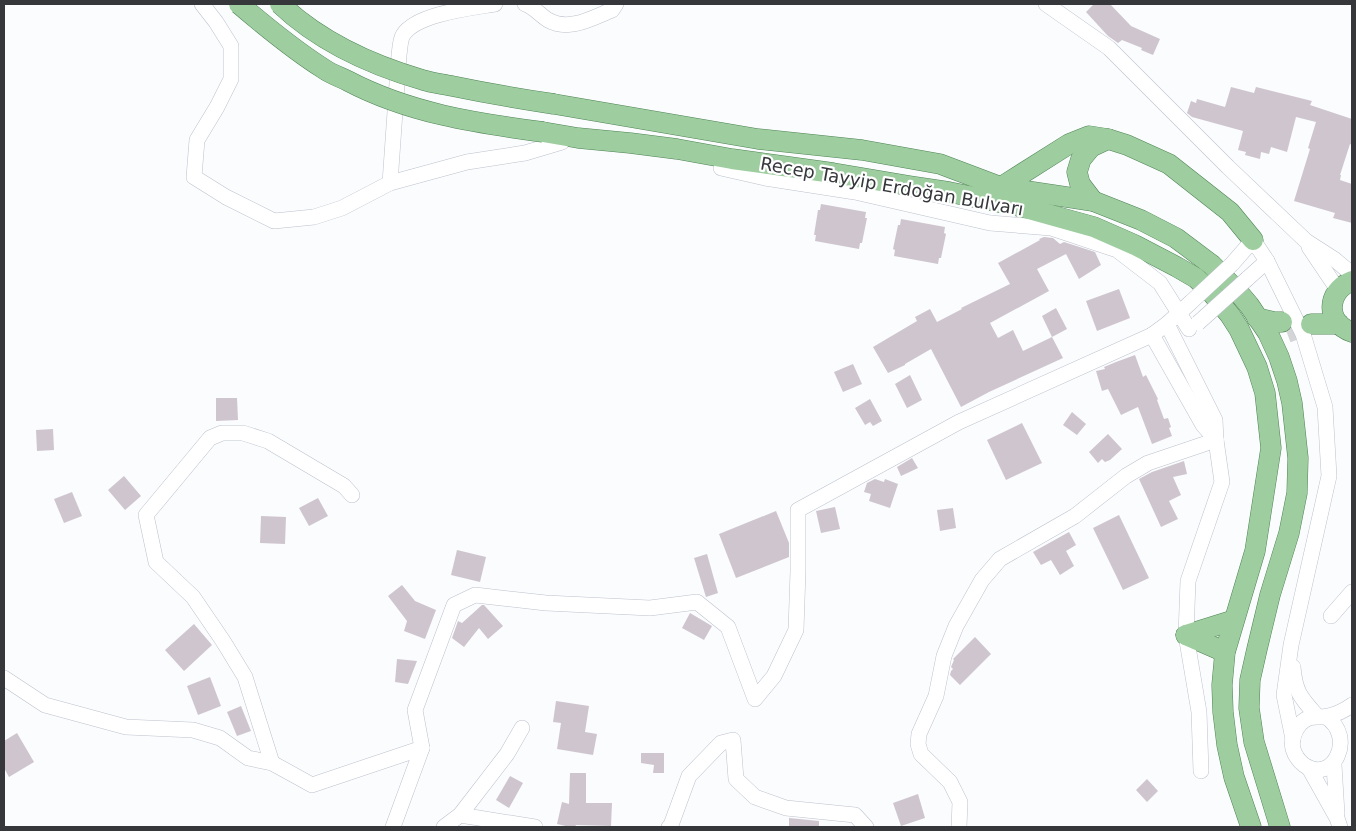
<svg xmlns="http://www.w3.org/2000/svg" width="1356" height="831" font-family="'DejaVu Sans',sans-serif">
  <rect width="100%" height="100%" fill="#fafcfe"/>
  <g fill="#cfc5ce">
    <path d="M1094 4H1110L1131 26 1160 39 1153 55 1141 50 1142 48 1122 40 1118 43 1108 36 1086 12Z"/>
    <path d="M1231 87 1254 93 1256 87 1312 101 1310 105 1352 119V145L1350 144 1340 175H1341L1340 180 1352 184V223L1333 218 1335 213 1294 201 1310 149 1308 148 1316 122 1296 117 1287 152 1271 147 1269 154 1261 152 1260 159 1245 155 1246 152 1238 150 1243 131 1192 117 1187 113 1191 101 1196 103 1197 99 1225 107Z"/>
    <path d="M821 204 866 212 865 218H867L862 243H860L859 249 815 241 816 235H814L818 210H820Z"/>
    <path d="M901 219 945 227 944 233 946 234 941 258H939L938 264 894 256 895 250 893 249 898 225H900Z"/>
    <path d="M1044 237 1053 238 1060 244 1064 242 1095 252 1101 265 1079 279 1066 254 1037 269 1049 291 990 323 998 338 1013 330 1023 351 1052 337 1063 358 989 392 961 407 931 349 905 364V365L888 373 873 347 917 321 915 317 930 309 937 322 962 309 961 308 1010 284 998 263 1040 240 1039 239Z"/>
    <path d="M1119 289 1130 318 1097 331 1086 301Z"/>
    <path d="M1056 308 1067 329 1052 337 1042 316Z"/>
    <path d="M1135 355 1143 377 1146 375 1158 399 1157 400 1164 419 1168 418 1171 427 1169 428 1172 436 1152 444 1138 407 1121 415 1108 389 1102 391 1096 371 1105 369 1104 367 1116 362Z"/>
    <path d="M853 364 862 384 843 392 834 372Z"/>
    <path d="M910 375 922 400 907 408 895 384Z"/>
    <path d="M216 398H237L238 420 216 421Z"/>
    <path d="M870 399 882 421 873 426 870 422 865 425 855 408Z"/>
    <path d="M1072 412 1086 424 1077 435 1063 425Z"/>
    <path d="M1022 423 1042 463 1006 480 987 440Z"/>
    <path d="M53 429 54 450 37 451 36 430Z"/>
    <path d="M1108 434 1122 449 1110 460 1105 462 1102 459 1098 463 1089 452Z"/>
    <path d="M912 458 918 468 901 476 897 467Z"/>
    <path d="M1184 461 1187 474 1173 477 1181 495 1169 501 1178 519 1161 527 1139 479 1152 472Z"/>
    <path d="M124 476 141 496 125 510 108 490Z"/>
    <path d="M875 479 884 482 885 479 898 484 890 508 869 501 871 494 864 492 867 483Z"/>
    <path d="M72 492 82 516 64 523 54 499Z"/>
    <path d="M318 498 328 516 309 526 299 508Z"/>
    <path d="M835 507 840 529 821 533 816 511Z"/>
    <path d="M953 508 956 528 940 531 937 510Z"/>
    <path d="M776 511 789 543V557L736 578 719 534Z"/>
    <path d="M1119 515 1149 578 1123 590 1093 528Z"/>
    <path d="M261 516 286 517 285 544 260 543Z"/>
    <path d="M1069 532 1076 545 1066 551 1074 566 1060 575 1051 560 1041 565 1033 552Z"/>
    <path d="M457 550 486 557 480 582 451 575Z"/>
    <path d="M707 554 718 593 706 597 694 558Z"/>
    <path d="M402 585 415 601 436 610 425 639 404 631 407 621 388 596Z"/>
    <path d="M482 605H484L503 626 488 639 479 628 464 647 452 638 458 621 462 623Z"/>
    <path d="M690 613 712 626 704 640 682 628Z"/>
    <path d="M194 624 212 645 184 671 165 650Z"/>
    <path d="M975 637 991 654 960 685 950 675 951 671 953 669 951 667 954 660 953 659Z"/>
    <path d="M397 659 417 661 408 684 395 682Z"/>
    <path d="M210 677 221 706 198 715 187 686Z"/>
    <path d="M556 701 589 706 585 732 597 734 593 755 557 749 561 723 553 722Z"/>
    <path d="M241 706 251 731 237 736 227 712Z"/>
    <path d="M17 733 34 762 9 777 4 768V741Z"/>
    <path d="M641 753H664V773H653L654 765 641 763Z"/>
    <path d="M570 773H586V803H612L611 826 576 825 575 827H570L557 824 562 802 569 804Z"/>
    <path d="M510 776 523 783 509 808 496 800Z"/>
    <path d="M1147 779 1158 791 1147 802 1136 790Z"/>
    <path d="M918 794 925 818 901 826 893 803Z"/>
    <path d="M789 818 819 821V827H789Z"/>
  </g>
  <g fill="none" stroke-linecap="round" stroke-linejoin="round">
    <path stroke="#d3d5d7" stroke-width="20" stroke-dasharray="20 10" stroke-linecap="butt" d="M1287 333 1311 324"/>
    <g stroke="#bdc2cc" stroke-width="16">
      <g id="minor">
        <path d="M202 4 216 22 231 46V79L217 107 197 140 194 177 226 197 274 221 314 217 342 208 390 183 467 162 525 153 562 142"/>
        <path d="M525 4C534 7 540 15 548 20 569 32 592 18 612 10L616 4"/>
        <path d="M1046 4 1109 48 1228 167 1306 241 1334 259 1352 274"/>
        <path d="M721 168 765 178 855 192 990 223 1051 228 1117 250 1160 283 1189 329"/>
        <path d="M390 183 399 55C400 49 400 40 403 35 416 14 471 8 495 4"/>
        <path d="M1309 247 1338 290"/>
        <path d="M1232 264 1253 240 1267 261 1303 334 1325 407 1329 476 1291 645 1284 695 1293 739"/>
        <path d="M1247 279 1267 261"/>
        <path d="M1167 324 1215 420 1216 440 1222 482 1188 581 1186 635 1199 712 1201 771"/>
        <path d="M1152 335 1203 425 1216 440"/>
        <path d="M1331 616 1352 592"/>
        <path d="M1293 667C1295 692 1301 698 1317 716"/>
        <path d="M4 678 45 705 126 727 193 730 220 738 248 758 272 763 312 785 422 748"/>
        <path d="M1326 717C1356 736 1334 785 1304 765 1299 761 1295 756 1293 749 1291 741 1294 731 1300 724 1311 713 1317 719 1328 716 1338 714 1345 710 1352 705"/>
        <path d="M272 763 245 677 223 641 193 597 156 562 146 515 210 438 222 433H243L268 441 344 486 352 495"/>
        <path d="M1334 765 1337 814"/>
        <path d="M1309 768 1337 818 1340 827"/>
        <path d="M460 815 535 827"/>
        <path d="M393 827 422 748 415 710 454 605 475 595 546 603 650 608 697 602 728 627 755 699 774 676 796 630 798 571V510L959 422 1152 335 1167 324 1190 303"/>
        <path d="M444 827 460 815 507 754 522 728"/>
        <path d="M669 827 671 825 689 776 721 743 733 740 736 779 755 797 786 808 855 815 866 827"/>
        <path d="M959 827 960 802 950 782 921 754 918 744 919 734 936 696 944 656 956 626 982 580 1000 559 1075 516 1126 476 1148 463 1216 440"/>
      </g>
    </g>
    <g stroke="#508454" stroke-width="21">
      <g id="major">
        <path d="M554 104 758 139 862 150 940 164 1001 187 1093 201 1141 220 1176 238 1212 265 1238 292 1249 305 1268 333 1279 357 1287 381 1292 403 1298 458 1297 493 1289 533 1270 595 1257 649 1250 680 1249 708 1254 742 1280 827"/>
        <path d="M543 132 578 138 630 143 677 149 732 159 833 173 910 186 949 192 1018 206 1094 227 1135 245 1177 267 1196 278 1211 292 1230 315 1239 329 1257 367 1265 393 1271 448 1255 551 1225 652 1222 685 1223 712 1227 745 1234 777 1251 827"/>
        <path d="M1001 187 1069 144 1089 136 1108 139 1127 145 1169 164 1230 212 1253 240"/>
        <path d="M1093 201 1080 184 1077 172 1081 159 1091 147 1108 139"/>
        <path d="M1352 281C1326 291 1325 323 1352 332"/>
        <path d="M1257 318 1274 322H1282"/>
        <path d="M1311 324H1339"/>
        <path d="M1186 635 1234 620"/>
        <path d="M1186 635 1225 652"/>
      </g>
    </g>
    <use href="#minor" stroke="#fff" stroke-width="15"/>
    <use href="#major" stroke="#9ecea0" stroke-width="20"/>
    <g stroke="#bdc2cc" stroke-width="16" stroke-linecap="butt">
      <g id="minor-bridge">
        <path d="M1190 303 1232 264"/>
        <path d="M1198 323 1247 279"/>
      </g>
    </g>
    <g stroke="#508454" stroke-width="21" stroke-linecap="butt">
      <g id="major-bridge">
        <path d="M239 4C266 27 294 50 324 69 331 74 340 77 348 81 409 113 475 123 543 132"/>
        <path d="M280 4C319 41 371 65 423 80 432 83 443 84 452 86 486 93 520 99 554 104"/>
      </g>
    </g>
    <use href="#minor-bridge" stroke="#fff" stroke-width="15"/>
    <use href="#major-bridge" stroke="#9ecea0" stroke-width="20"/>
  </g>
  <g text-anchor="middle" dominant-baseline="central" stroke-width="4.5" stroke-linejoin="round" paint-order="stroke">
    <g font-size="18" fill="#35373b" stroke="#fff">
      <text transform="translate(892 186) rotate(10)">Recep Tayyip Erdoğan Bulvarı</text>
    </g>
  </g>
  <rect width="1356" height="831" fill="none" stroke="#35373b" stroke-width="10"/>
</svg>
